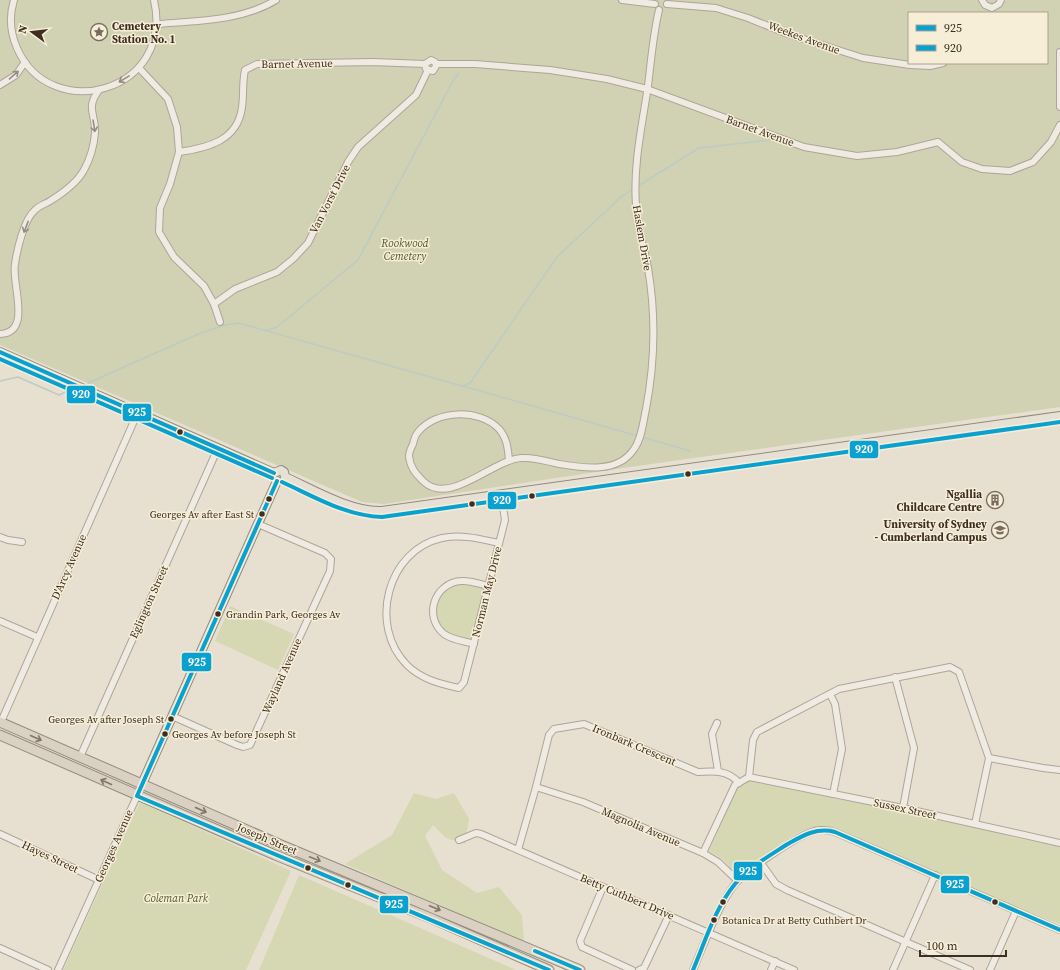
<svg xmlns="http://www.w3.org/2000/svg" width="1060" height="970" font-family="'Source Serif 4',serif">
  <rect width="100%" height="100%" fill="#e7e0d1"/>
  <g fill="#d6d7b3">
    <path d="M456 584 473 585 485 588 471 640C463 638 452 637 445 630 430 616 437 590 456 584Z"/>
    <path d="M230 606 294 634 278 670 215 641Z"/>
    <path d="M750 781 852 802 856 801 890 811 893 809 977 828 980 827 1012 837 1060 847V924L1025 911 837 828C828 827 819 825 810 828 789 834 760 859 741 872L736 873 722 859 709 851 738 787Z"/>
    <path d="M414 793 436 799 454 793 469 819 465 844 446 838 433 825 425 836 442 870 477 893 499 887 522 915 524 942 345 864 392 835Z"/>
    <path d="M140 802 291 871 246 970H63Z"/>
    <path d="M299 875 516 970H259Z"/>
  </g>
  <path fill="#d1d1b3" fill-rule="evenodd" d="M0 0H1060V407L630 467 384 504 362 502 0 345ZM909 13H1047V63H909Z"/>
  <g fill="none" stroke-linecap="round" stroke-linejoin="round">
    <g stroke="#bcccc2" stroke-width="1.5">
      <path d="M638 186 699 148 771 140"/>
      <path d="M265 331 277 327 358 260 454 79 459 73"/>
      <path d="M0 381 18 377 59 395 68 391"/>
      <path d="M88 383 196 335 225 325 239 323 462 386 470 383 557 257 621 197 633 189"/>
      <path d="M463 386 638 436"/>
      <path d="M642 437 690 451"/>
    </g>
    <g stroke="#ada599" stroke-width="8">
      <g id="minor">
        <path d="M14 0C9 16 10 32 17 48 50 125 175 93 154 0"/>
        <path d="M622 0 655 4"/>
        <path d="M982 0 985 5 992 8 999 4 1001 0"/>
        <path d="M667 4 716 8 748 18 788 34 863 58 910 65 930 66 943 63"/>
        <path d="M157 24C196 21 242 21 276 0"/>
        <path d="M1060 52V107"/>
        <path d="M436 64H475L550 70 607 79 647 89 804 147 857 156 897 152 938 142 962 162 982 169 1010 171 1033 162 1051 142 1060 125"/>
        <path d="M139 68 168 99 177 127 179 152 170 184 160 208 159 232 174 257 204 286 214 304 220 322"/>
        <path d="M0 85 16 75 25 62"/>
        <path d="M179 152C207 148 238 141 242 107 244 94 242 84 245 70L257 64 373 62 425 64 431 60 435 62 436 66 433 71 426 69 425 64"/>
        <path d="M214 304 235 289 277 272 293 259 308 243 348 162 358 147 416 95 428 70"/>
        <path d="M0 334C33 333 11 283 15 264 17 250 24 219 35 210 39 206 45 204 50 201 63 193 77 183 84 170 90 159 94 146 95 133 96 113 85 109 99 90"/>
        <path d="M509 460C508 449 507 438 499 429 479 408 436 410 418 432 415 435 414 440 413 444 411 448 409 452 409 456 410 467 415 473 423 481 449 507 492 460 521 458 533 457 547 461 559 464 583 468 618 474 634 449 642 438 643 422 646 409 655 362 656 315 648 268 644 247 637 227 636 205 633 165 642 126 648 86 651 61 653 35 659 10"/>
        <path d="M0 537 8 540 22 542"/>
        <path d="M499 543C480 539 462 534 442 538 387 550 368 626 407 665 421 679 440 684 459 688L464 682 505 520 501 494"/>
        <path d="M0 621 37 637"/>
        <path d="M474 644C465 641 452 640 444 634 423 617 434 583 461 581 470 580 479 584 488 586"/>
        <path d="M895 677 914 748 903 808"/>
        <path d="M830 694 835 704 842 749 833 794"/>
        <path d="M172 716 237 745 243 747 250 745 330 571 331 559 325 553 258 524"/>
        <path d="M1 722 138 412"/>
        <path d="M717 723 712 734 718 771"/>
        <path d="M80 757 218 448"/>
        <path d="M989 758 1043 768 1060 770"/>
        <path d="M749 777 753 740 757 732 839 689 950 667 959 672 989 758 975 824"/>
        <path d="M749 777 903 808 1060 843"/>
        <path d="M536 787 583 802 703 853 718 862 738 881"/>
        <path d="M0 834 99 880"/>
        <path d="M459 840 476 833 481 834 794 970"/>
        <path d="M518 850 536 787 549 735 554 729 584 724 698 772C714 771 728 770 739 783"/>
        <path d="M703 853 735 785 749 777"/>
        <path d="M761 863 776 884 787 890 970 970"/>
        <path d="M603 887 580 941 582 947 632 970"/>
        <path d="M0 948 48 970"/>
        <path d="M58 970 137 796"/>
        <path d="M639 970 644 968 669 915"/>
        <path d="M693 970C705 942 716 910 734 885 745 871 797 836 814 831 822 829 828 830 835 832L1060 930"/>
        <path d="M771 970 775 961"/>
        <path d="M893 970 935 875"/>
        <path d="M990 970 1016 911"/>
      </g>
    </g>
    <g stroke="#928b80" stroke-width="10">
      <g id="major">
        <path d="M0 352 274 473"/>
        <path d="M274 473 281 470 284 472 285 477"/>
        <path d="M285 477C312 489 352 513 382 511L1060 416"/>
        <path d="M142 784 277 481"/>
      </g>
    </g>
    <g stroke="#928b80" stroke-width="11">
      <g id="highway">
        <path d="M0 722 279 844 580 970"/>
        <path d="M0 735 275 855 433 919 549 970"/>
      </g>
    </g>
    <use href="#minor" stroke="#efebe3" stroke-width="6"/>
    <use href="#major" stroke="#e6e1d4" stroke-width="8"/>
    <use href="#highway" stroke="#dad1c2" stroke-width="9"/>
    <g stroke="#f7eed8" stroke-width="7">
      <g id="bus-1">
        <path d="M0 352 274 473"/>
        <path d="M277 481 137 796 549 970"/>
        <path d="M535 951 580 970"/>
        <path d="M693 970C705 942 715 908 735 884 748 868 769 856 786 845 802 836 816 827 835 832L1060 930"/>
      </g>
    </g>
    <g stroke="#f7eed8" stroke-width="7">
      <g id="bus-2">
        <path d="M0 359 272 478"/>
        <path d="M282 482C315 497 346 516 382 517L1060 422"/>
      </g>
    </g>
    <use href="#bus-1" stroke="#09a1d0" stroke-width="4"/>
    <use href="#bus-2" stroke="#09a1d0" stroke-width="4"/>
  </g>
  <defs><path id="oneway-shaft" d="M-6 0H5M1.5-3L5.5 0L1.5 3" fill="none" stroke-width="1.6" stroke-linecap="round" stroke-linejoin="round"/></defs>
  <g stroke="#968c82">
    <use href="#oneway-shaft" transform="translate(14 75) rotate(-41)"/>
    <use href="#oneway-shaft" transform="translate(124 79) rotate(149)"/>
    <use href="#oneway-shaft" transform="translate(94 126) rotate(81)"/>
    <use href="#oneway-shaft" transform="translate(26 227) rotate(111)"/>
  </g>
  <g stroke="#847769">
    <use href="#oneway-shaft" transform="translate(36 738) rotate(24)"/>
    <use href="#oneway-shaft" transform="translate(106 782) rotate(-156)"/>
    <use href="#oneway-shaft" transform="translate(201 810) rotate(24)"/>
    <use href="#oneway-shaft" transform="translate(315 859) rotate(22)"/>
    <use href="#oneway-shaft" transform="translate(435 908) rotate(23)"/>
  </g>
  <defs>
    <g id="sight-ring" transform="scale(0.9)"><circle r="9.5" fill="#f7eed8" stroke="#786c5e" stroke-width="1.5"/><path d="M0-6L1.8-2.2L6-1.7L2.9 1.2L3.7 5.4L0 3.3L-3.7 5.4L-2.9 1.2L-6-1.7L-1.8-2.2Z" fill="#786c5e"/></g>
    <g id="building-ring" transform="scale(0.9)"><circle r="9.5" fill="#f7eed8" stroke="#786c5e" stroke-width="1.5"/><path d="M-4-6H4V6H1V3H-1V6H-4ZM-2.5-4.3h1.7v1.8h-1.7ZM.8-4.3h1.7v1.8H.8ZM-2.5-1h1.7V.8h-1.7ZM.8-1h1.7V.8H.8Z" fill="#786c5e"/></g>
    <g id="university-ring" transform="scale(0.9)"><circle r="9.5" fill="#f7eed8" stroke="#786c5e" stroke-width="1.5"/><path d="M0-5L7-2L0 1L-7-2ZM-4 1L0 2.5L4 1V4Q0 6-4 4Z" fill="#786c5e"/></g>
  </defs>
  <g fill-rule="evenodd">
    <use href="#sight-ring" x="99" y="32"/>
    <use href="#building-ring" x="995" y="500"/>
    <use href="#university-ring" x="1000" y="530"/>
  </g>
  <g fill="#3d2e20" stroke="#f7eed8" stroke-width="1.5">
    <circle cx="180" cy="432" r="3.5"/>
    <circle cx="688" cy="474" r="3.5"/>
    <circle cx="532" cy="496" r="3.5"/>
    <circle cx="269" cy="499" r="3.5"/>
    <circle cx="472" cy="504" r="3.5"/>
    <circle cx="262" cy="514" r="3.5"/>
    <circle cx="218" cy="614" r="3.5"/>
    <circle cx="171" cy="719" r="3.5"/>
    <circle cx="165" cy="734" r="3.5"/>
    <circle cx="308" cy="868" r="3.5"/>
    <circle cx="348" cy="885" r="3.5"/>
    <circle cx="723" cy="902" r="3.5"/>
    <circle cx="995" cy="902" r="3.5"/>
    <circle cx="714" cy="920" r="3.5"/>
  </g>
  <g text-anchor="middle" dominant-baseline="central" stroke-width="3" stroke-linejoin="round" paint-order="stroke">
    <g font-size="10" fill="#3d2e20" stroke="#f7eed8" text-anchor="start">
      <text x="254" y="514" text-anchor="end">Georges Av after East St</text>
      <text x="226" y="614">Grandin Park, Georges Av</text>
      <text x="164" y="719" text-anchor="end">Georges Av after Joseph St</text>
      <text x="172" y="734">Georges Av before Joseph St</text>
      <text x="722" y="920">Botanica Dr at Betty Cuthbert Dr</text>
    </g>
    <g font-size="11" font-weight="bold" fill="#3d2e20" stroke="#f7eed8" text-anchor="end">
      <text x="112" y="26" text-anchor="start">Cemetery<tspan x="112" dy="13">Station No. 1</tspan></text>
      <text x="982" y="494">Ngallia<tspan x="982" dy="13">Childcare Centre</tspan></text>
      <text x="987" y="524">University of Sydney<tspan x="987" dy="13">- Cumberland Campus</tspan></text>
    </g>
    <g font-size="11" fill="#3d2e20" stroke="#f7eed8">
      <text transform="translate(804 38) rotate(20)">Weekes Avenue</text>
      <text transform="translate(297 64) rotate(-1)">Barnet Avenue</text>
      <text transform="translate(760 131) rotate(20)">Barnet Avenue</text>
      <text transform="translate(330 199) rotate(-63)">Van Vorst Drive</text>
      <text transform="translate(642 238) rotate(80)">Haslem Drive</text>
      <text transform="translate(69 567) rotate(-66)">D'Arcy Avenue</text>
      <text transform="translate(487 592) rotate(-76)">Norman May Drive</text>
      <text transform="translate(149 602) rotate(-66)">Eglington Street</text>
      <text transform="translate(282 676) rotate(-66)">Wayland Avenue</text>
      <text transform="translate(634 745) rotate(23)">Ironbark Crescent</text>
      <text transform="translate(905 809) rotate(12)">Sussex Street</text>
      <text transform="translate(641 827) rotate(23)">Magnolia Avenue</text>
      <text transform="translate(267 839) rotate(23)">Joseph Street</text>
      <text transform="translate(114 846) rotate(-66)">Georges Avenue</text>
      <text transform="translate(50 857) rotate(25)">Hayes Street</text>
      <text transform="translate(627 897) rotate(23)">Betty Cuthbert Drive</text>
    </g>
    <g font-size="11" font-style="italic" fill="#4d5a26" stroke="#f7eed8">
      <text x="405" y="243">Rookwood<tspan x="405" dy="13">Cemetery</tspan></text>
      <text x="176" y="898">Coleman Park</text>
    </g>
  </g>
  <g stroke="#f7eed8" stroke-width="1.5">
    <rect x="66" y="385" width="30" height="19" rx="4" fill="#09a1d0"/>
    <rect x="122" y="403" width="30" height="19" rx="4" fill="#09a1d0"/>
    <rect x="849" y="440" width="30" height="19" rx="4" fill="#09a1d0"/>
    <rect x="487" y="491" width="30" height="19" rx="4" fill="#09a1d0"/>
    <rect x="181" y="652" width="31" height="20" rx="4" fill="#09a1d0"/>
    <rect x="733" y="861" width="30" height="20" rx="4" fill="#09a1d0"/>
    <rect x="940" y="875" width="30" height="19" rx="4" fill="#09a1d0"/>
    <rect x="379" y="895" width="30" height="19" rx="4" fill="#09a1d0"/>
  </g>
  <g font-size="11" text-anchor="middle" font-weight="bold" fill="#fff">
    <text x="81" y="398">920</text>
    <text x="137" y="416">925</text>
    <text x="864" y="453">920</text>
    <text x="502" y="504">920</text>
    <text x="197" y="666">925</text>
    <text x="748" y="875">925</text>
    <text x="955" y="888">925</text>
    <text x="394" y="908">925</text>
  </g>
  <rect x="908" y="12" width="140" height="52" fill="#f7eed8" stroke="#ada18e"/>
  <rect x="916" y="25" width="20" height="6" fill="#09a1d0" stroke="#ada18e"/>
  <text x="944" y="32" font-size="12" fill="#3d2e20">925</text>
  <rect x="916" y="45" width="20" height="6" fill="#09a1d0" stroke="#ada18e"/>
  <text x="944" y="52" font-size="12" fill="#3d2e20">920</text>
  <g transform="translate(32 32) rotate(285)" stroke="#f7eed8" stroke-width="3" paint-order="stroke">
  <path d="M0-3L7 15L0 10L-7 15Z" fill="#3d2e20"/>
  <text y="-6" font-size="11" font-weight="bold" text-anchor="middle" fill="#3d2e20">N</text>
  </g>
  <path d="M920 950v6h86v-6" fill="none" stroke="#3d2e20" stroke-width="2"/>
  <text x="926" y="950" font-size="12" fill="#3d2e20" stroke="#f7eed8" stroke-width="3" paint-order="stroke">100 m</text>
</svg>
